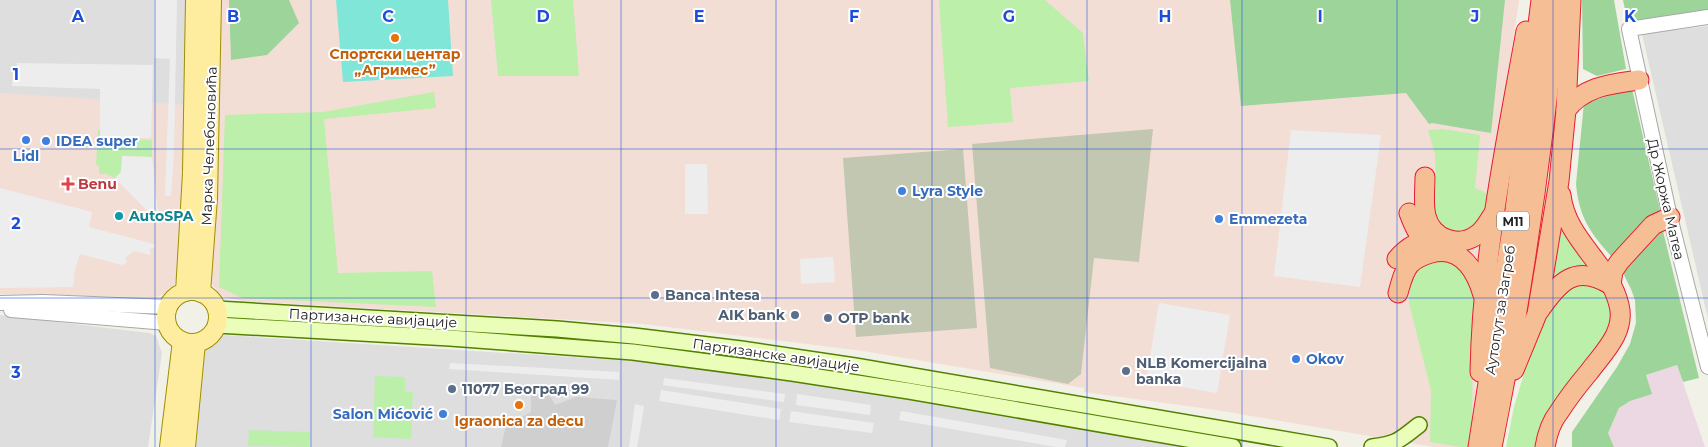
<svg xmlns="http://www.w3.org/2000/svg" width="1708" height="447" font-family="Montserrat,sans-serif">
  <rect width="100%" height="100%" fill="#f2f1e7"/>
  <g fill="#dfdede">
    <path d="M0 0H190V21L174 285 168 292 159 296 151 297 0 294Z"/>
    <path d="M1708 26V319L1642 34Z"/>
    <path d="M0 315 149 333 156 336 162 353 148 447H0Z"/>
    <path d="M223 335 682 364 838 384 1134 437 1179 447H190L202 352 211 342Z"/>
  </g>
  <g fill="#f3ded6">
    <path d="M220 0H1519L1493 181 1478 308 1474 447H1434L1216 410 1084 392V388L863 351 643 324 242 301 221 296 212 284 209 270 219 111Z"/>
    <path d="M0 93 189 105 181 265 174 285 168 292 159 296 151 297 0 294Z"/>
  </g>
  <path fill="#ebd8e3" d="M1677 365 1705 447H1614L1608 433 1619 408 1630 401 1651 393 1646 375Z"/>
  <path fill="#cfcfcf" d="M531 393 549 394 555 405 576 397 617 400 608 447H501L506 426 531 412Z"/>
  <g fill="#c2c7b1">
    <path d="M1153 129 1139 262 1094 258 1081 374 1068 384 990 368 972 144Z"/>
    <path d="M963 149 977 328 856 337 843 158Z"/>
  </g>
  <g fill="#bbefaa">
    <path d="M491 0H573L579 76H498Z"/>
    <path d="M939 0H1045L1083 33 1089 81 1010 88 1013 122 948 127Z"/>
    <path d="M434 92 436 108 324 119 338 273 432 271 436 307 242 298 219 287 225 115 323 112Z"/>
    <path d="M1443 129 1480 135 1475 188 1488 194 1481 220 1464 233 1450 235 1439 228 1434 209 1436 184 1435 154 1428 130Z"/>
    <path d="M98 130H104L105 139 152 140V157L123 156 121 172 115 178 106 174H99V166L96 165Z"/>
    <path d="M1558 218 1599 274C1573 267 1567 265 1545 284Z"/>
    <path d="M1448 256 1470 276 1473 295 1472 447H1461L1430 442 1431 390 1409 303 1410 284 1418 269 1433 258Z"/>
    <path d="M1587 281 1604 289 1610 303 1612 314 1606 342 1540 447H1506L1514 407 1541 317 1570 283Z"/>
    <path d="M375 376 405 377V391L413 392 411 439 373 437Z"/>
    <path d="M249 430 310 432 309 447 248 446Z"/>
  </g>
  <g fill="#9cd499">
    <path d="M229 0H289L299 23 267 55 231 60Z"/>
    <path d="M1230 0H1505L1491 133 1432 123 1429 124 1406 93 1241 106Z"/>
    <path d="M1582 0H1614L1626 69 1597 76 1583 69Z"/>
    <path d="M1623 0H1708V18L1629 29Z"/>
    <path d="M1632 89 1660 210 1612 257C1590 233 1579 217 1576 184L1584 103Z"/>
    <path d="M1662 227 1699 378 1683 382 1677 365 1646 375 1652 394 1630 401 1619 408 1608 433 1614 447H1572V432L1617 367 1630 344 1636 323 1635 300 1631 289 1622 271Z"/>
  </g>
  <path fill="#80e6d7" d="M336 0H448L453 76 343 82Z"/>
  <g fill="#ededed">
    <path d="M154 0H177L174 151 171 196H165L170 59 154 58Z"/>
    <path d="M17 63 153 65 151 138H100V89L12 86 13 73 17 71Z"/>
    <path d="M1291 130 1381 135 1360 287 1274 276Z"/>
    <path d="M122 156 152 157 158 212 153 217 115 178 121 172Z"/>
    <path d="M685 164H707L708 214H685Z"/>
    <path d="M0 188 92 212 89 227 154 244 155 247 149 249 151 255 134 251 125 258 127 262 122 265 80 254 75 269 73 287 0 288Z"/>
    <path d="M833 257 835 282 801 284 800 259Z"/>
    <path d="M1159 303 1230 315 1217 393 1146 381Z"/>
    <path d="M450 363 619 372V380L449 369Z"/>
    <path d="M664 378 785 394V395L784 402 663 385Z"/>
    <path d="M661 390 781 409 779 420 659 401Z"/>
    <path d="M797 394 871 405 870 415 796 405Z"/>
    <path d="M635 404 644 406 641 425 637 447H629Z"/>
    <path d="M791 411 874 423 872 433 789 422Z"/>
    <path d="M901 411 1067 440 1065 447H1056L899 420Z"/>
  </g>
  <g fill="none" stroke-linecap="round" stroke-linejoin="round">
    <g stroke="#a8a8a8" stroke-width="16">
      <g id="tertiary">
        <path d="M1708 17 1629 29 1670 217 1708 367"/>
        <path d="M0 303 43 302 168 307"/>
        <path d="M11 310 167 323"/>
      </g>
    </g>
    <g stroke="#538000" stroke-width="18">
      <g id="secondary">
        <path d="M217 309 557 329 634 336 741 349 855 366 1329 447"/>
        <path d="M217 325 450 338 633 352 792 373 909 391 1233 447"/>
        <path d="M1372 447C1398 444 1399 440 1419 425"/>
      </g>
    </g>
    <g stroke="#9e9000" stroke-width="20">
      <g id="primary">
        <circle cx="192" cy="317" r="26"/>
        <path d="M185 292 192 173 195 0"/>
        <path d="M201 293 208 198 212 0"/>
        <path d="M169 447 182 341"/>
        <path d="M186 447 196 343"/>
      </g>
    </g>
    <g stroke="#e81b30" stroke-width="21">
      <g id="trunk">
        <path d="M1566 110C1584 86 1611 84 1639 80"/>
        <path d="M1425 177C1425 189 1423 204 1426 216 1432 239 1459 249 1478 234 1485 229 1489 220 1494 213"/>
        <path d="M1409 213C1418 237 1421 242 1446 251"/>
        <path d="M1397 259C1407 247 1419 240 1435 239"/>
        <path d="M1611 285 1613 271 1620 261 1653 225 1670 217"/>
        <path d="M1398 293C1401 283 1403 272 1410 264 1416 258 1424 255 1431 253 1461 245 1476 271 1483 295"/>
        <path d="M1539 311C1559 282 1575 263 1611 285"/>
        <path d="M1514 370 1537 314 1559 181 1566 110 1571 0"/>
        <path d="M1480 372C1482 257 1506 143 1526 31"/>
        <path d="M1478 447 1515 210 1541 0"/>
        <path d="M1492 447C1522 299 1543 150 1558 0"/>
        <path d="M1545 447C1547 435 1551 422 1559 412 1568 398 1578 385 1589 372 1603 353 1626 332 1619 305 1609 263 1566 240 1561 195"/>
      </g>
    </g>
    <use href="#tertiary" stroke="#fff" stroke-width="14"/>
    <use href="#secondary" stroke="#eafeb9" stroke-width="15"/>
    <use href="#primary" stroke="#ffed9f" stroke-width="18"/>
    <use href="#trunk" stroke="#f6be94" stroke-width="19"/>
  </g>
  <path fill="none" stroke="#1d4ed8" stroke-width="1" stroke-opacity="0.55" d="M155 0V447M311 0V447M466 0V447M621 0V447M776 0V447M932 0V447M1087 0V447M1242 0V447M1397 0V447M1553 0V447M0 149H1708M0 298H1708"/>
  <g fill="#e8710a" stroke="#fff" stroke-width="2">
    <circle cx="395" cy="38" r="5"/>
    <circle cx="519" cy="405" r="5"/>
  </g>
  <g fill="#3f7fe0" stroke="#fff" stroke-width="2">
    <circle cx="26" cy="140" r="5"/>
    <circle cx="46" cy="141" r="5"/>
    <circle cx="902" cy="191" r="5"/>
    <circle cx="1219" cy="219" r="5"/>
    <circle cx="1296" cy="359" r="5"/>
    <circle cx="443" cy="414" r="5"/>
  </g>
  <path fill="#e0444e" stroke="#fff" stroke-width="2" d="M65.5 176.5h5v5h5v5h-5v5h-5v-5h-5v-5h5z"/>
  <circle fill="#0f9aa8" stroke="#fff" stroke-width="2" cx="119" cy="216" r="5"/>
  <g fill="#5c6f8a" stroke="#fff" stroke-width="2">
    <circle cx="655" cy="295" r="5"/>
    <circle cx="795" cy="315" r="5"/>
    <circle cx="828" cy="318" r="5"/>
    <circle cx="1126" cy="371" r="5"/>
    <circle cx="452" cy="389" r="5"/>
  </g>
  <g text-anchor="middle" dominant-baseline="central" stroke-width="4" stroke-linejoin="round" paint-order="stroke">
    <rect fill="#fff" stroke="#646464" stroke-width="1" x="1497" y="211.5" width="32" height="19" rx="4"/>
    <g font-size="12" font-weight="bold" fill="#212121">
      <text x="1513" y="221">M11</text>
    </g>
    <g font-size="14" font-weight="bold" fill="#c56008" stroke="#fff">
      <text x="395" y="54">Спортски центар<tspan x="395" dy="16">„Агримес”</tspan></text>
      <text x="519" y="421">Igraonica za decu</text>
    </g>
    <g font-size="14" font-weight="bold" fill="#366cbe" stroke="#fff" text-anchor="start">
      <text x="56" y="141">IDEA super</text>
      <text x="26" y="156" text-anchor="middle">Lidl</text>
      <text x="912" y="191">Lyra Style</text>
      <text x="1229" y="219">Emmezeta</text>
      <text x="1306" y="359">Okov</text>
      <text x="433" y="414" text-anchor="end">Salon Mićović</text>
    </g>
    <g font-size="14" fill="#212121" stroke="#fff">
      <text transform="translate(209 146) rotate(-88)">Марка Челебоновића</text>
      <text transform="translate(1666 199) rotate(77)">Др Жоржа Матеа</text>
      <text transform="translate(1500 310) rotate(-81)">Аутопут за Загреб</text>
      <text transform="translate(373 318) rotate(3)">Партизанске авијације</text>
      <text transform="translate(776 355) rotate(8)">Партизанске авијације</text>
    </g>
    <g font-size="14" font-weight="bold" fill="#be3a42" stroke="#fff" text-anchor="start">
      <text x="78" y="184">Benu</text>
    </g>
    <g font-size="14" font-weight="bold" fill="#0d838f" stroke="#fff" text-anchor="start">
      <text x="129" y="216">AutoSPA</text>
    </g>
    <g font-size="14" font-weight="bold" fill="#4e5e75" stroke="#fff" text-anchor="start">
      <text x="665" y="295">Banca Intesa</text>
      <text x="785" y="315" text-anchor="end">AIK bank</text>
      <text x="838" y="318">OTP bank</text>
      <text x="1136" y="363">NLB Komercijalna<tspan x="1136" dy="16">banka</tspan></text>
      <text x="462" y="389">11077 Београд 99</text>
    </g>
  </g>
  <g font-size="16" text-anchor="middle" font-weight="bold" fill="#1d4ed8" stroke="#fff" stroke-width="4" stroke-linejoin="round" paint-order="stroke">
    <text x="78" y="22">A</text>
    <text x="233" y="22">B</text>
    <text x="388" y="22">C</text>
    <text x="543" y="22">D</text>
    <text x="699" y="22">E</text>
    <text x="854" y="22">F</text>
    <text x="1009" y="22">G</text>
    <text x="1165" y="22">H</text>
    <text x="1320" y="22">I</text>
    <text x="1475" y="22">J</text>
    <text x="1630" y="22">K</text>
    <text x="16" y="80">1</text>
    <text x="16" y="229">2</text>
    <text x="16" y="378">3</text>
  </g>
</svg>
